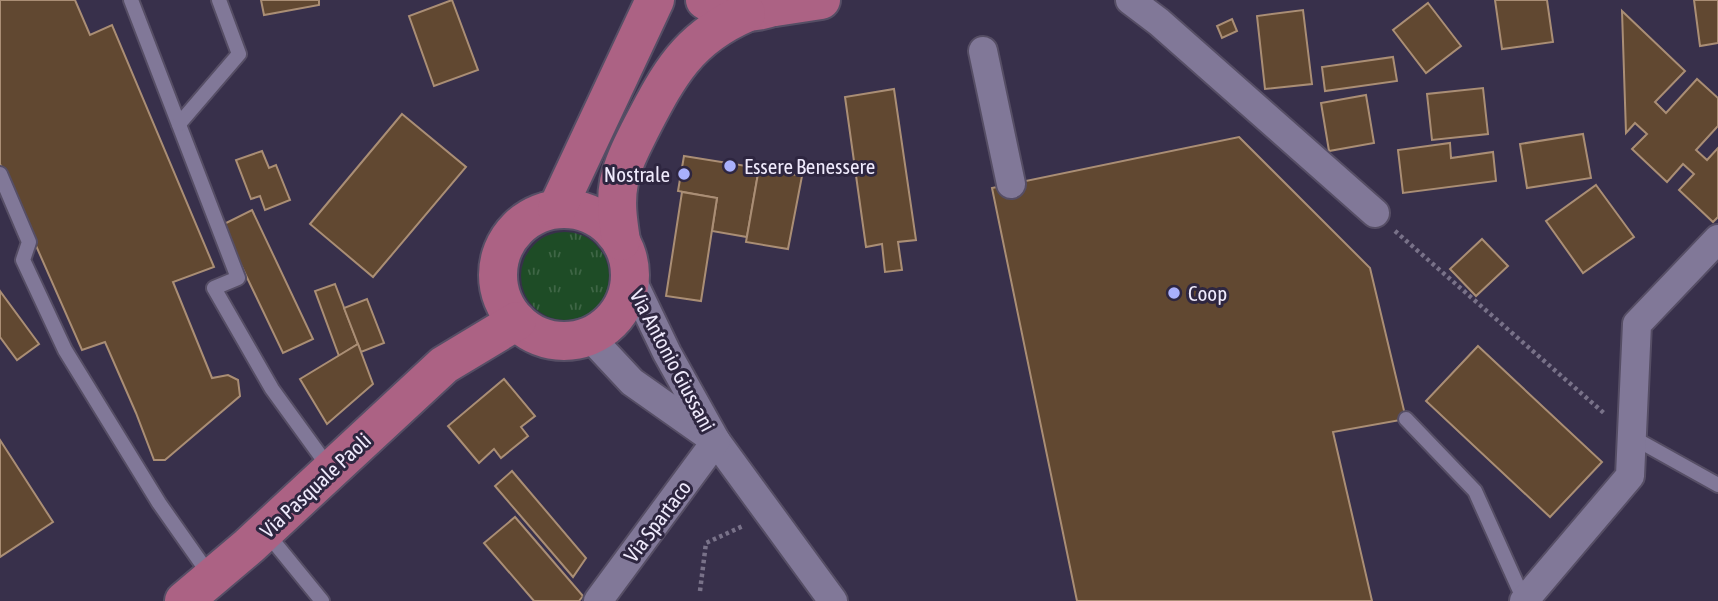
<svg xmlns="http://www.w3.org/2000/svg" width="1718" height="601" font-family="'Asap Condensed',sans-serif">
  <defs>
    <pattern id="grass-tufts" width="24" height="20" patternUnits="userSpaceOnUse" patternTransform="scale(1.75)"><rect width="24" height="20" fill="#1e4c26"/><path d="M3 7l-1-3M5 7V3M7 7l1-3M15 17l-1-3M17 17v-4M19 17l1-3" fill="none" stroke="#3f6646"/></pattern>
  </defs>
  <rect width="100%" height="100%" fill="#38304b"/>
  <circle fill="url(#grass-tufts)" cx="565" cy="276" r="44"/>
  <g fill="#614831" stroke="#aa8e75" stroke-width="2">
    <path d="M0 0H75L90 35 112 25 214 267 173 282 212 378 228 375 238 380 240 396 165 460H154L136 413 105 342 82 350 0 164Z"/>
    <path d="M261 0H319V5L264 15Z"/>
    <path d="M452 0 478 70 434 86 409 16Z"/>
    <path d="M1495 0H1547L1553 42 1502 49Z"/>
    <path d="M1694 0H1718V43L1700 46Z"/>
    <path d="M1428 3 1461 46 1426 73 1393 30Z"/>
    <path d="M1303 10 1312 84 1265 89 1257 16Z"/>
    <path d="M1622 11 1685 71 1655 102 1666 113 1697 79 1718 98V126L1696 150 1707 160 1718 148V217L1713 222 1679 190 1694 174 1683 164 1667 182 1632 149 1647 134 1635 123 1626 133Z"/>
    <path d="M1232 19 1237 31 1222 38 1217 26Z"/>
    <path d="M1393 57 1397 81 1325 91 1322 67Z"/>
    <path d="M1483 88 1488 134 1432 140 1427 94Z"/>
    <path d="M894 89 916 240 898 242 902 270 885 272 882 244 866 247 845 97Z"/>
    <path d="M1366 95 1374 143 1329 151 1321 103Z"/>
    <path d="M402 114 466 167 373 277 310 224Z"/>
    <path d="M1583 134 1591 178 1527 188 1520 144Z"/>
    <path d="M1239 137 1370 268 1406 419 1333 432 1372 601H1077L992 188Z"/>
    <path d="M1450 143 1451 158 1493 152 1496 181 1403 193 1398 150Z"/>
    <path d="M262 151 269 168 276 165 290 200 265 210 260 196 251 199 236 160Z"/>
    <path d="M684 156 759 168 747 237 712 231 717 198 678 191Z"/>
    <path d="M759 168 802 176 788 249 746 242Z"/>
    <path d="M1596 185 1634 237 1583 273 1546 221Z"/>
    <path d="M682 192 717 198 701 301 666 296Z"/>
    <path d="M252 210 313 339 283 353 222 225Z"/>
    <path d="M1482 239 1508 266 1476 296 1450 269Z"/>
    <path d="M335 284 358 344 339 356 315 291Z"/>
    <path d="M0 291 39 344 17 360 0 337Z"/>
    <path d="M367 299 384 343 361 352 344 308Z"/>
    <path d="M358 344 373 384 327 424 300 379Z"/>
    <path d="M1478 346 1602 462 1550 517 1426 401Z"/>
    <path d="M504 379 535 416 521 427 528 436 501 458 494 449 479 463 448 426Z"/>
    <path d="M0 440 53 522 0 557Z"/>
    <path d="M512 471 586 558 573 577 495 486Z"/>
    <path d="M515 517 583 596 579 601H534L484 543Z"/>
  </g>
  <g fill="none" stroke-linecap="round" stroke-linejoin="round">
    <g stroke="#564e65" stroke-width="18">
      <g id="lane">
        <path d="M131 0 238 278 214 288 272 389 330 469"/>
        <path d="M179 124 239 54 219 0"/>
        <path d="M0 174 29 242 23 260 65 350 159 503 211 577"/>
        <path d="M1406 419 1475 491 1524 600"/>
        <path d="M1632 437 1718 485"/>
        <path d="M265 531 322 601"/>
      </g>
    </g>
    <g stroke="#564e65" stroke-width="32">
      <g id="street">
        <path d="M1130 0 1159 22 1375 213"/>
        <path d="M983 51 1011 184"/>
        <path d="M631 278 667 353 716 441 833 601"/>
        <path d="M589 336 632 382 710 437"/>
        <path d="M598 601 716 441"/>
        <path d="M1524 601 1630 476 1637 324 1718 239"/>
      </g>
    </g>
    <g stroke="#564e65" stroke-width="42">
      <g id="primary">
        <path d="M705 0C730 17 762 15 787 0"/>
        <path d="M775 7 821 0"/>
        <circle cx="564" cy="275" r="66"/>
        <path d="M557 209 655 0"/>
        <path d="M621 241C618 221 615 202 619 182 623 163 632 146 641 128 669 74 688 38 746 13"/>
        <path d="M184 601 249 546 444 365 517 321"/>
      </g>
    </g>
    <g stroke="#797289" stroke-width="4.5" stroke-dasharray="3.5 3.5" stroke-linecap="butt">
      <path d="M1395 231 1605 414"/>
      <path d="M700 591 706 543 743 526"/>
    </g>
    <use href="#lane" stroke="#817898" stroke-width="14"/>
    <use href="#street" stroke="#817898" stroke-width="28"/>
    <use href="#primary" stroke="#ac6284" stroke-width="38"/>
  </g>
  <g fill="#a9b0fc" stroke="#2e2640" stroke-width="2.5">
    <circle cx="730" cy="166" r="7"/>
    <circle cx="684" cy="174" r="7"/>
    <circle cx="1174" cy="293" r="7"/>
  </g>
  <g text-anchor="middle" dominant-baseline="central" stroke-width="6" stroke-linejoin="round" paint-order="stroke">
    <g font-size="21" fill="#efeafc" stroke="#2e2640" text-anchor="start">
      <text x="744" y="166">Essere Benessere</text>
      <text x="670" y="174" text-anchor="end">Nostrale</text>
      <text x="1188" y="293">Coop</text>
    </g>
    <g font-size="21" fill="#efeafc" stroke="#2e2640">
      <text transform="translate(673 360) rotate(62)">Via Antonio Giussani</text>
      <text transform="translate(315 485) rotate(-43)">Via Pasquale Paoli</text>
      <text transform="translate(657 521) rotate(-53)">Via Spartaco</text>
    </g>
  </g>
</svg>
